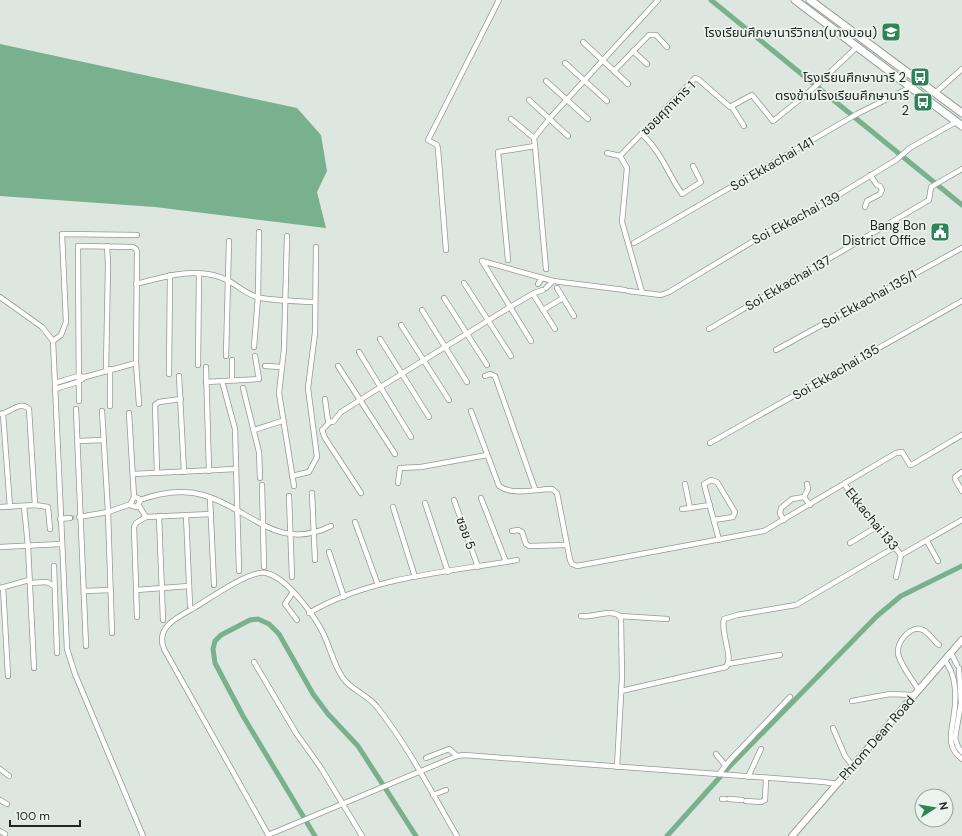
<svg xmlns="http://www.w3.org/2000/svg" width="962" height="836" font-family="'DM Sans','Noto Sans Thai',sans-serif">
  <rect width="100%" height="100%" fill="#dee6e0"/>
  <path fill="#79b08e" d="M0 44 297 108 321 135 327 171 317 192 326 228 155 207 0 196Z"/>
  <g fill="none" stroke-linecap="round" stroke-linejoin="round">
    <g stroke="#79b08e" stroke-width="5">
      <path d="M711 0 962 205"/>
      <path d="M315 836 243 716 215 663 213 649 215 641 221 635 250 620 258 619 269 624 279 634 313 694 328 714 358 746 416 836"/>
      <path d="M667 836 729 767 877 616 901 596 962 566"/>
    </g>
    <path stroke="#b8bfba" stroke-width="4.5" stroke-dasharray="4.5 2" stroke-linecap="butt" d="M70 518 79 517"/>
    <g stroke="#929a95" stroke-width="6">
      <g id="minor">
        <path d="M583 42 628 84"/>
        <path d="M633 51 647 64"/>
        <path d="M565 63 607 101"/>
        <path d="M614 71 649 35H656L667 47"/>
        <path d="M546 81 588 119"/>
        <path d="M935 93 962 69"/>
        <path d="M529 100 568 136"/>
        <path d="M732 107 744 126"/>
        <path d="M511 119 534 138"/>
        <path d="M642 134C663 154 667 173 682 194L701 182 693 166"/>
        <path d="M535 146 534 138 550 118 658 0"/>
        <path d="M607 153 620 156"/>
        <path d="M620 156 695 78 698 79 730 107 752 95 773 121 808 93 857 47"/>
        <path d="M620 156 627 168 622 222 642 292"/>
        <path d="M865 207 867 201 880 194 882 190 880 186 877 185 870 175"/>
        <path d="M287 236 284 349 279 393 294 486"/>
        <path d="M634 243 857 114 911 87"/>
        <path d="M446 250 438 149 437 145 428 140 499 0"/>
        <path d="M508 260 498 152 535 146 546 269"/>
        <path d="M482 261 553 281 625 290"/>
        <path d="M482 261 531 341"/>
        <path d="M464 283 511 356"/>
        <path d="M136 284C166 276 198 266 227 280 237 285 246 294 257 297 272 301 298 301 315 302"/>
        <path d="M538 284 542 278"/>
        <path d="M546 288 553 281"/>
        <path d="M557 288 563 298"/>
        <path d="M628 291 661 295 669 292 775 228 802 217 896 160 910 148 956 122"/>
        <path d="M533 294 555 329"/>
        <path d="M0 297 42 327 53 341 67 649 75 674 143 836"/>
        <path d="M444 298 487 365"/>
        <path d="M422 310 467 382"/>
        <path d="M543 310 563 298 574 316"/>
        <path d="M401 325 449 400"/>
        <path d="M709 329 929 200 931 187 962 169"/>
        <path d="M380 339 429 417"/>
        <path d="M53 341 61 335 66 322 62 234 137 235"/>
        <path d="M254 347 258 297 259 232"/>
        <path d="M776 350 962 248"/>
        <path d="M359 352 411 437"/>
        <path d="M226 356 229 241"/>
        <path d="M232 360V380"/>
        <path d="M198 365 199 274"/>
        <path d="M265 366 282 367"/>
        <path d="M338 366 395 454"/>
        <path d="M206 367 209 471"/>
        <path d="M110 369V406"/>
        <path d="M106 370 108 264 107 246"/>
        <path d="M169 374 170 275"/>
        <path d="M179 376 184 472"/>
        <path d="M485 376 490 374 495 376 535 489"/>
        <path d="M85 377 136 363"/>
        <path d="M222 381 235 429 239 571"/>
        <path d="M206 382 259 379 255 356"/>
        <path d="M55 383 78 376 85 377 78 382 55 389"/>
        <path d="M243 388 259 452 260 478"/>
        <path d="M325 399 328 421 333 422 341 412 403 373 510 307 534 293 543 290"/>
        <path d="M79 401 78 246 133 247 136 249 137 252 136 363 139 404"/>
        <path d="M76 409 86 646"/>
        <path d="M102 411 108 512 112 633"/>
        <path d="M471 411 499 486C513 496 536 489 552 489L557 493 570 560 572 564 577 566 764 531 896 453 902 452 910 465 913 464 962 435"/>
        <path d="M129 413 134 497 131 503 132 506 137 507 140 501 138 498 134 497"/>
        <path d="M0 414C11 413 19 400 29 409L35 505"/>
        <path d="M3 414 10 507"/>
        <path d="M330 422 322 430 325 438 361 493"/>
        <path d="M254 430 282 421"/>
        <path d="M78 441 104 440"/>
        <path d="M710 443 962 301"/>
        <path d="M962 472 955 477V479L962 491"/>
        <path d="M157 473 155 405 159 402 181 399"/>
        <path d="M133 474 236 469"/>
        <path d="M292 476 309 472 317 457 308 388 315 333 316 247"/>
        <path d="M398 483 400 468 421 467 487 455"/>
        <path d="M685 484 690 508 710 505"/>
        <path d="M844 484 901 555"/>
        <path d="M262 485 264 567"/>
        <path d="M312 493 315 560"/>
        <path d="M289 496 292 577"/>
        <path d="M804 497 808 489 807 484"/>
        <path d="M210 498 214 585"/>
        <path d="M481 498 506 562"/>
        <path d="M140 500C160 493 182 489 203 495 250 508 277 553 331 526"/>
        <path d="M454 500 478 567"/>
        <path d="M425 503 448 572"/>
        <path d="M24 506 28 546 34 668"/>
        <path d="M139 506 146 517 211 514"/>
        <path d="M0 507 35 505 48 507 50 529"/>
        <path d="M393 507 415 577"/>
        <path d="M682 509 690 508"/>
        <path d="M186 515 190 606"/>
        <path d="M159 516 163 620"/>
        <path d="M79 517 108 512 131 504"/>
        <path d="M60 519 70 518"/>
        <path d="M714 520 733 517 735 512 717 482 711 480 704 484 705 488 719 540"/>
        <path d="M784 520 780 514 781 508 792 499 804 497 810 505"/>
        <path d="M355 522 378 585"/>
        <path d="M512 531 518 530 522 532 526 544 529 546 567 545"/>
        <path d="M927 541 938 561"/>
        <path d="M850 543 878 526"/>
        <path d="M0 547 61 544"/>
        <path d="M329 552 344 597"/>
        <path d="M901 555 962 520"/>
        <path d="M54 566 57 653"/>
        <path d="M896 577 901 555"/>
        <path d="M30 583 47 582 54 586"/>
        <path d="M3 587 8 676"/>
        <path d="M0 588 29 580"/>
        <path d="M136 590 189 586"/>
        <path d="M84 591 111 590"/>
        <path d="M293 592 285 604 297 620"/>
        <path d="M309 613C369 577 449 572 517 560"/>
        <path d="M581 616C594 618 608 609 618 615L621 619 622 677 617 767"/>
        <path d="M619 616 667 619"/>
        <path d="M137 617 134 527 136 523 146 517"/>
        <path d="M951 653 957 665"/>
        <path d="M945 660 951 671"/>
        <path d="M254 662 296 733 321 768 362 836"/>
        <path d="M728 664 780 655"/>
        <path d="M959 668 961 703 955 738 958 747 962 752"/>
        <path d="M952 674C956 686 956 701 954 714 952 732 945 746 962 759"/>
        <path d="M918 689C912 679 901 666 898 654 896 642 911 624 923 630 929 633 934 641 939 645"/>
        <path d="M621 691 726 667C734 658 720 632 724 619L737 615 796 605 895 547"/>
        <path d="M852 701 890 694 914 695"/>
        <path d="M833 728 845 756 853 766"/>
        <path d="M716 754 725 765"/>
        <path d="M426 758 449 749 457 756"/>
        <path d="M0 769 9 776"/>
        <path d="M719 774 730 760 790 697"/>
        <path d="M748 777 761 749"/>
        <path d="M433 795 446 790"/>
        <path d="M722 799H725"/>
        <path d="M729 799 742 800"/>
        <path d="M0 800 7 804"/>
        <path d="M746 801 761 802 765 800 766 778"/>
        <path d="M0 831 5 834"/>
        <path d="M268 835 457 756 464 755 824 782 837 784"/>
        <path d="M269 836 164 649C155 627 178 617 194 608 209 599 251 569 266 573 286 577 313 614 322 631 330 646 333 664 343 678 351 690 368 695 377 707 408 746 432 793 457 836"/>
      </g>
    </g>
    <g stroke="#929a95" stroke-width="8">
      <path id="secondary" d="M792 836 962 640"/>
    </g>
    <g stroke="#929a95" stroke-width="9">
      <g id="primary">
        <path d="M795 0 962 126"/>
        <path d="M810 0 962 113"/>
      </g>
    </g>
    <use href="#minor" stroke="#fff" stroke-width="4.5"/>
    <use href="#secondary" stroke="#fff" stroke-width="6"/>
    <use href="#primary" stroke="#fff" stroke-width="7"/>
  </g>
  <defs>
    <g id="school-square" transform="scale(1)"><rect x="-9" y="-9" width="18" height="18" rx="4" fill="#2e8357" stroke="#ebf3ee"/><path d="M0-5L7-2L0 1L-7-2ZM-4 1L0 2.5L4 1V4Q0 6-4 4Z" fill="#fff"/></g>
    <g id="bus-square" transform="scale(1)"><rect x="-9" y="-9" width="18" height="18" rx="4" fill="#2e8357" stroke="#ebf3ee"/><path d="M-5-6H5V4H4V6H2V4H-2V6H-4V4H-5ZM-3.5-4V0h7V-4ZM-3.5 1.2v1.5H-2V1.2ZM2 1.2v1.5H3.5V1.2Z" fill="#fff"/></g>
    <g id="civic-square" transform="scale(1)"><rect x="-9" y="-9" width="18" height="18" rx="4" fill="#2e8357" stroke="#ebf3ee"/><path d="M-.6-6.5H3V-4.5H.6V-3L4-1V1h2V6H-6V1h2V-1L-.6-3ZM-1.2 2.5V6h2.4V2.5Z" fill="#fff"/></g>
  </defs>
  <g fill-rule="evenodd">
    <use href="#school-square" x="891" y="32"/>
    <use href="#bus-square" x="920" y="77"/>
    <use href="#bus-square" x="923" y="102"/>
    <use href="#civic-square" x="940" y="232"/>
  </g>
  <g text-anchor="middle" dominant-baseline="central" stroke-width="3.5" stroke-linejoin="round" paint-order="stroke">
    <g font-size="13" fill="#222523" stroke="#ebf3ee" text-anchor="end">
      <text x="877" y="32">โรงเรียนศึกษานารีวิทยา(บางบอน)</text>
      <text x="906" y="77">โรงเรียนศึกษานารี 2</text>
      <text x="909" y="95">ตรงข้ามโรงเรียนศึกษานารี<tspan x="909" dy="15">2</tspan></text>
      <text x="926" y="225">Bang Bon<tspan x="926" dy="15">District Office</tspan></text>
    </g>
    <g font-size="13" fill="#222523" stroke="#ebf3ee">
      <text transform="translate(668 108) rotate(-45)">ซอยศุภาหาร 1</text>
      <text transform="translate(772 164) rotate(-30)">Soi Ekkachai 141</text>
      <text transform="translate(796 218) rotate(-28)">Soi Ekkachai 139</text>
      <text transform="translate(788 283) rotate(-30)">Soi Ekkachai 137</text>
      <text transform="translate(869 299) rotate(-29)">Soi Ekkachai 135/1</text>
      <text transform="translate(836 372) rotate(-30)">Soi Ekkachai 135</text>
      <text transform="translate(872 519) rotate(51)">Ekkachai 133</text>
      <text transform="translate(466 533) rotate(70)">ซอย 5</text>
      <text transform="translate(877 738) rotate(-49)">Phrom Dean Road</text>
    </g>
  </g>
  <g transform="translate(934 808) rotate(78)"><circle r="19" fill="#ebf3ee" stroke="#9ba19d"/>
  <path d="M0-3L7 15L0 10L-7 15Z" fill="#2e8357"/>
  <text y="-6" font-size="11" font-weight="bold" text-anchor="middle" fill="#222523">N</text>
  </g>
  <path d="M10 820v6h70v-6" fill="none" stroke="#222523" stroke-width="2"/>
  <text x="16" y="820" font-size="12" fill="#222523" stroke="#ebf3ee" stroke-width="3" paint-order="stroke">100 m</text>
</svg>
